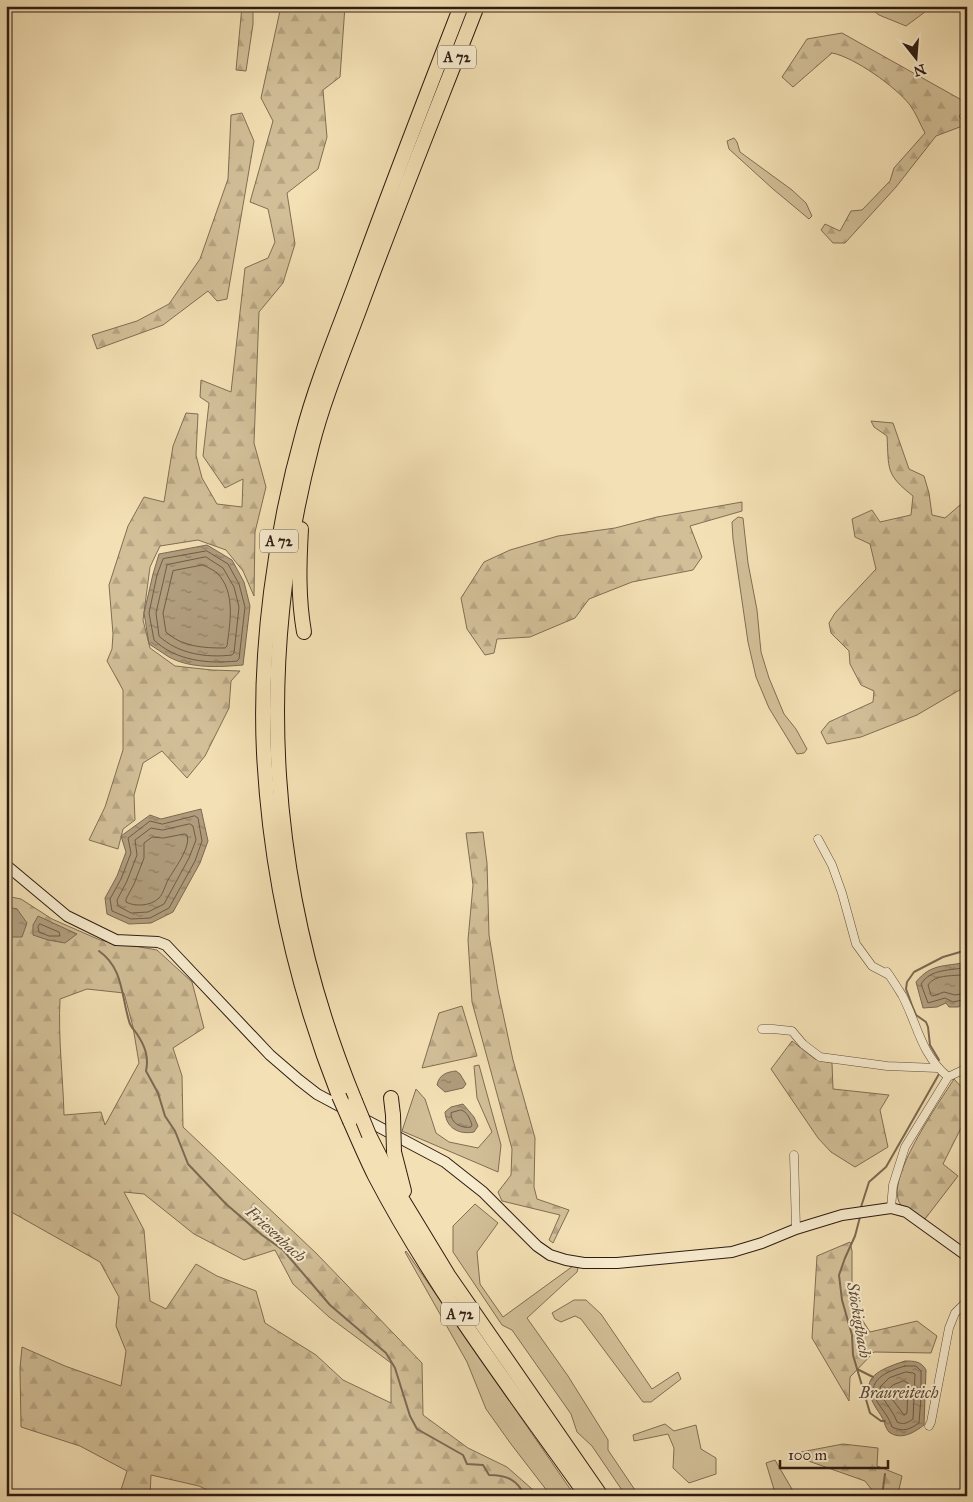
<svg xmlns="http://www.w3.org/2000/svg" width="973" height="1502" font-family="'IM FELL Great Primer',serif">
  <defs>
    <pattern id="forest-firs" width="22" height="20" patternUnits="userSpaceOnUse" patternTransform="scale(1.25)"><rect width="22" height="20" fill="#d2bf98"/><path d="M5 1l3.5 6h-7zM16 11l3.5 6h-7z" fill="#b5a482"/></pattern>
    <pattern id="water-ripples" width="26" height="14" patternUnits="userSpaceOnUse" patternTransform="scale(1.25)"><rect width="26" height="14" fill="#b09d7d"/><path d="M2 4q2-2 4 0t4 0M15 11q2-2 4 0t4 0" fill="none" stroke="#907f65"/></pattern>
  </defs>
  <rect width="100%" height="100%" fill="#f3e0b4"/>
  <filter id="stains"><feTurbulence type="fractalNoise" baseFrequency=".004" numOctaves="4"/><feColorMatrix values="0 0 0 0 .2 0 0 0 0 .09 0 0 0 0 .02 0 0 0 .5 -.17"/></filter>
  <radialGradient id="worn" r=".72"><stop offset=".6" stop-color="#630" stop-opacity="0"/><stop offset="1" stop-color="#630" stop-opacity=".3"/></radialGradient>
  <g fill="#d2bf98" stroke="#806e54">
    <path d="M867 6H933L906 26 879 15Z"/>
    <path d="M734 138 737 142 740 152 792 190 806 203 812 216 809 219 773 189 729 149 727 141Z"/>
    <path d="M738 517 743 518 748 563 757 610 761 652 769 678 784 714 796 729 807 749 804 753 797 754 769 708 756 677 748 642 733 539 732 522Z"/>
    <path d="M479 1065 501 1145 498 1172 402 1131 416 1089 425 1099 436 1133 449 1142 478 1148 492 1132 477 1098 474 1066Z"/>
    <path d="M475 1204 498 1223 477 1252 480 1284 503 1317 573 1266 578 1268 577 1272 527 1318 568 1376 608 1440V1450L639 1496H626L592 1446 577 1432 571 1414 512 1330 502 1325 453 1252V1226Z"/>
    <path d="M406 1251 575 1496H551L511 1444 486 1409 467 1362 405 1252Z"/>
    <path d="M574 1300H586L601 1314 652 1389 678 1372 681 1379 651 1402H643L581 1319 575 1316 561 1322 555 1319 552 1313Z"/>
    <path d="M665 1424 674 1431 696 1425 701 1449 716 1458V1474L689 1483 673 1468 674 1448 668 1434 634 1441 633 1435Z"/>
    <path d="M775 1460 796 1496H776L766 1463Z"/>
  </g>
  <g fill="url(#forest-firs)" stroke="#806e54" fill-rule="evenodd">
    <path d="M242 6H253V24L246 71 236 70Z"/>
    <path d="M281 6H345L340 77 323 90 327 137 318 169 287 193 295 244 283 283 259 312 254 443 266 487 255 532 254 596 243 571 226 550 198 540 160 546 150 567 143 620 150 648 175 666 212 670 240 671 231 681 229 708 205 756 187 778 162 751 143 763 134 795 135 820 123 829 118 849 89 840 105 807 123 750V690L107 661 112 649 113 634 109 585 128 526 144 497 164 502 173 446 186 413 198 414 196 455 202 478 217 504 242 507 243 479 225 488 203 456 209 403 200 397 201 380 231 392 245 268 268 258 275 242 268 209 250 202 273 121 261 98Z"/>
    <path d="M842 33 967 103V108L959 116 965 125 936 136 896 187 845 243H833L821 230 825 224 840 231 851 211 862 210 890 181 894 168 925 133C920 124 916 113 910 105 896 87 854 57 832 53L793 87 782 77 807 39Z"/>
    <path d="M242 113 254 141 227 299 217 301 208 291 163 325 97 349 92 335 137 321 169 304 200 259 228 179 231 115Z"/>
    <path d="M871 421 893 423 909 469 924 476 929 493 932 515 945 518 967 499V682L963 688 917 715 861 737 827 744 821 732 829 722 873 702 874 691 861 685 850 664 849 651 831 633 829 623 835 613 876 569 870 544 855 537 852 519 872 510 880 522 911 515 913 496C885 474 889 469 887 436L874 427Z"/>
    <path d="M742 502V511L690 526 702 557 693 570 632 582 589 599 575 618 530 637 497 639 494 653 485 655 467 629 461 598 484 562 510 550 558 536 615 528 657 517Z"/>
    <path d="M483 832 487 863 489 935 498 990 513 1060 535 1138 534 1187 537 1199 569 1210 553 1243 549 1240 560 1215 502 1201 498 1192 511 1175 512 1149 472 1002 468 940 473 885 466 833Z"/>
    <path d="M6 896 21 899 52 919 100 940 157 950 192 982 204 1028 173 1048 182 1076 183 1127 317 1254 422 1363 423 1415 468 1448 507 1467 540 1496H219L199 1486 151 1475 150 1496H119L127 1471 80 1446 21 1427 20 1368 22 1347 65 1366 121 1386 126 1351 116 1326 119 1297 100 1262 6 1209V936L11 937 17 909 6 907ZM87 989 124 993 133 1027 139 1063 105 1125 101 1112 64 1115C63 1076 58 1038 60 999ZM124 1192 144 1194 194 1234 244 1260 275 1250 293 1284 329 1317 391 1363V1403L343 1380 316 1355 265 1323 256 1291 217 1276 196 1264 166 1309 150 1301 144 1230Z"/>
    <path d="M462 1006 477 1056 422 1068 439 1013Z"/>
    <path d="M792 1041 815 1059 832 1063 833 1089 889 1095 880 1110 888 1147 855 1167 831 1152 818 1138 771 1069Z"/>
    <path d="M954 1079 965 1091 967 1116 943 1164 958 1176 925 1219C918 1215 906 1211 901 1205 882 1182 941 1100 954 1079Z"/>
    <path d="M850 1242 852 1251V1304L870 1332 917 1321 937 1336 931 1353 874 1352 850 1377 849 1401 812 1338 817 1256Z"/>
    <path d="M843 1444 878 1448 877 1466 902 1476 898 1494 893 1496H875V1494L865 1481 800 1458 801 1452Z"/>
  </g>
  <g fill="url(#water-ripples)" stroke="#7c6952">
    <path d="M207 545 232 560 244 582 250 606 243 665C219 667 191 669 169 657 162 653 156 648 149 644L144 613 153 574 159 554Z"/>
    <path d="M201 809 208 841 200 863 173 912 151 923 129 924 107 914 105 898 117 876 126 852 121 836 150 815 161 819Z"/>
    <path d="M6 907 17 909 27 923 22 937H10L6 936Z"/>
    <path d="M38 916 77 934 65 943 48 940 33 935V925Z"/>
    <path d="M967 962V1003L958 1007H949L946 1003 937 1007 923 1008 916 982C931 963 945 967 967 962Z"/>
    <path d="M456 1071 460 1074 466 1084 463 1088 445 1092 437 1085C439 1075 446 1072 456 1071Z"/>
    <path d="M463 1104 474 1117 478 1126 474 1132C459 1135 446 1128 445 1112L451 1107Z"/>
    <path d="M905 1361C914 1361 921 1361 926 1370L924 1425C915 1432 901 1441 889 1432 885 1428 884 1419 880 1414 857 1381 871 1372 905 1361Z"/>
  </g>
  <g fill="none" stroke-linecap="round" stroke-linejoin="round">
    <g stroke="#6f5c47" stroke-width="1">
      <path d="M207 551 228 564 239 584 245 607 239 659 237 661C208 664 176 661 154 640L149 613 157 575 163 559Z"/>
      <path d="M206 557 223 568 234 587 239 607 234 653 232 655C207 658 178 654 159 636L156 613 167 565Z"/>
      <path d="M204 565C208 568 214 570 217 573 236 592 230 623 227 646L225 648C204 648 182 647 166 632L163 613 173 571Z"/>
      <path d="M195 816 198 818 202 841 195 861 169 908 150 918 131 919 112 911 110 899 121 879 131 853 128 838 150 821 162 824Z"/>
      <path d="M190 824 193 826 196 840 189 858 164 904 148 912 131 913 118 906 117 900 127 881 137 855 135 840 151 828 162 830Z"/>
      <path d="M185 834 187 835C191 848 174 869 168 880 165 886 163 894 159 898 151 906 135 907 126 902V899L134 884 144 858V843L152 837 163 838Z"/>
      <path d="M40 924 59 932 60 936H49L39 932 38 927Z"/>
      <path d="M967 967C951 971 931 968 921 984L928 1003 945 998 953 1002 967 999"/>
      <path d="M967 974C955 977 936 973 928 985L931 995 933 996 944 992 955 995 967 993"/>
      <path d="M461 1110C467 1111 470 1119 472 1125L471 1127C462 1129 450 1123 451 1113Z"/>
      <path d="M905 1366H916L921 1371V1397L919 1423C909 1430 903 1432 892 1427 889 1417 883 1411 878 1403 863 1380 888 1371 905 1366Z"/>
      <path d="M906 1372 913 1373 915 1374 913 1419C908 1423 903 1425 897 1422 893 1409 881 1401 880 1387L889 1378Z"/>
      <path d="M904 1381 908 1383 907 1413 904 1415 889 1395 888 1390 893 1385Z"/>
    </g>
    <g stroke="#7c6952" stroke-width="2">
      <path d="M99 951C123 968 121 994 129 1021 130 1026 134 1030 137 1034 145 1046 149 1057 146 1071L158 1093 165 1116 175 1131 188 1164 226 1204 262 1235 283 1250 330 1305 386 1353 395 1368 410 1416 417 1429 463 1455 467 1464 483 1465 489 1475C506 1475 517 1479 525 1496"/>
      <path d="M939 1060 930 1045 928 1027 926 1022 916 1015 913 1008 906 989 907 982 914 972 943 957 967 950"/>
      <path d="M861 1207 869 1182 886 1167 939 1074"/>
      <path d="M860 1217 855 1236 845 1258 839 1275 842 1300 852 1335 853 1355 870 1413 881 1421H885"/>
      <path d="M857 1369 873 1377"/>
      <path d="M882 1496 885 1474"/>
    </g>
    <g stroke="#5f4d3a" stroke-width="9">
      <g id="street">
        <path d="M818 839 832 865 842 893 856 944 872 966 889 975"/>
        <path d="M887 972C892 979 897 987 902 995 918 1025 920 1053 948 1077"/>
        <path d="M762 1029H773L792 1031 803 1044 820 1057 887 1066 937 1068"/>
        <path d="M794 1155 796 1229"/>
        <path d="M891 1208 893 1185 905 1147 948 1077 967 1068"/>
        <path d="M929 1426 931 1422 949 1328 955 1313 967 1301"/>
      </g>
    </g>
    <g stroke="#2e1c11" stroke-width="12">
      <g id="secondary">
        <path d="M6 865 67 916 116 940 158 942 166 945 270 1055 299 1080 317 1094 345 1109"/>
        <path d="M360 1117 445 1162 483 1192 537 1246 550 1255 566 1260 584 1263H617L732 1252 762 1243 796 1229 842 1215 891 1208 906 1212 967 1256"/>
      </g>
    </g>
    <g stroke="#2e1c11" stroke-width="16">
      <g id="highway">
        <path d="M301 529C299 564 298 597 304 632"/>
        <path d="M339 1096C296 987 270 871 264 753 259 649 275 533 303 433 317 380 339 329 358 277 391 187 426 96 461 6"/>
        <path d="M391 1098 393 1115"/>
        <path d="M355 1101C268 890 254 667 312 445 324 398 344 351 361 305 398 205 438 106 477 6"/>
        <path d="M350 1121C358 1139 366 1158 375 1176 434 1289 513 1392 587 1496"/>
        <path d="M369 1135 400 1196 448 1275 601 1496"/>
        <path d="M394 1152 404 1191"/>
      </g>
    </g>
    <use href="#street" stroke="#f7ebce" stroke-width="8"/>
    <use href="#secondary" stroke="#f7ebce" stroke-width="10"/>
    <use href="#highway" stroke="#f3e0b4" stroke-width="14"/>
    <g stroke="#2e1c11" stroke-width="16" stroke-linecap="butt">
      <g id="highway-bridge">
        <path d="M339 1096 350 1121"/>
        <path d="M355 1101 369 1135"/>
        <path d="M393 1115 394 1152"/>
      </g>
    </g>
    <use href="#highway-bridge" stroke="#f3e0b4" stroke-width="14"/>
  </g>
  <g text-anchor="middle" dominant-baseline="central" stroke-width="4" stroke-linejoin="round" paint-order="stroke">
    <g fill="#f7ebce" stroke="#6a5a4a" stroke-width="1">
      <rect x="438" y="45.5" width="38" height="23" rx="4"/>
      <rect x="260" y="529.5" width="38" height="23" rx="4"/>
      <rect x="441" y="1302.5" width="38" height="23" rx="4"/>
    </g>
    <g font-size="14" font-weight="bold" fill="#2e1c11">
      <text x="457" y="57">A 72</text>
      <text x="279" y="541">A 72</text>
      <text x="460" y="1314">A 72</text>
    </g>
    <g font-size="16" font-style="italic" fill="#5c4937" stroke="#f7ebce">
      <text transform="translate(276 1234) rotate(42)">Friesenbach</text>
      <text transform="translate(859 1320) rotate(80)">Stöckigtbach</text>
      <text x="899" y="1392">Braureiteich</text>
    </g>
  </g>
  <rect width="973" height="1502" fill="none" stroke="#f3e0b4" stroke-width="25"/>
  <rect x="8" y="8" width="958" height="1487" fill="none" stroke="#2e1c11" stroke-width="2.5"/>
  <rect x="12" y="12" width="948" height="1477" fill="none" stroke="#2e1c11"/>
  <g transform="translate(916 58) rotate(163)" stroke="#f7ebce" stroke-width="4" paint-order="stroke">
  <path d="M0-4L9 19L0 12L-9 19Z" fill="#2e1c11"/>
  <text y="-8" font-size="14" font-weight="bold" text-anchor="middle" fill="#2e1c11">N</text>
  </g>
  <path d="M780 1460v8h108v-8" fill="none" stroke="#2e1c11" stroke-width="2.5"/>
  <text x="788" y="1460" font-size="15" fill="#2e1c11" stroke="#f7ebce" stroke-width="4" paint-order="stroke">100 m</text>
  <rect width="100%" height="100%" filter="url(#stains)"/>
  <rect width="100%" height="100%" fill="url(#worn)"/>
</svg>
